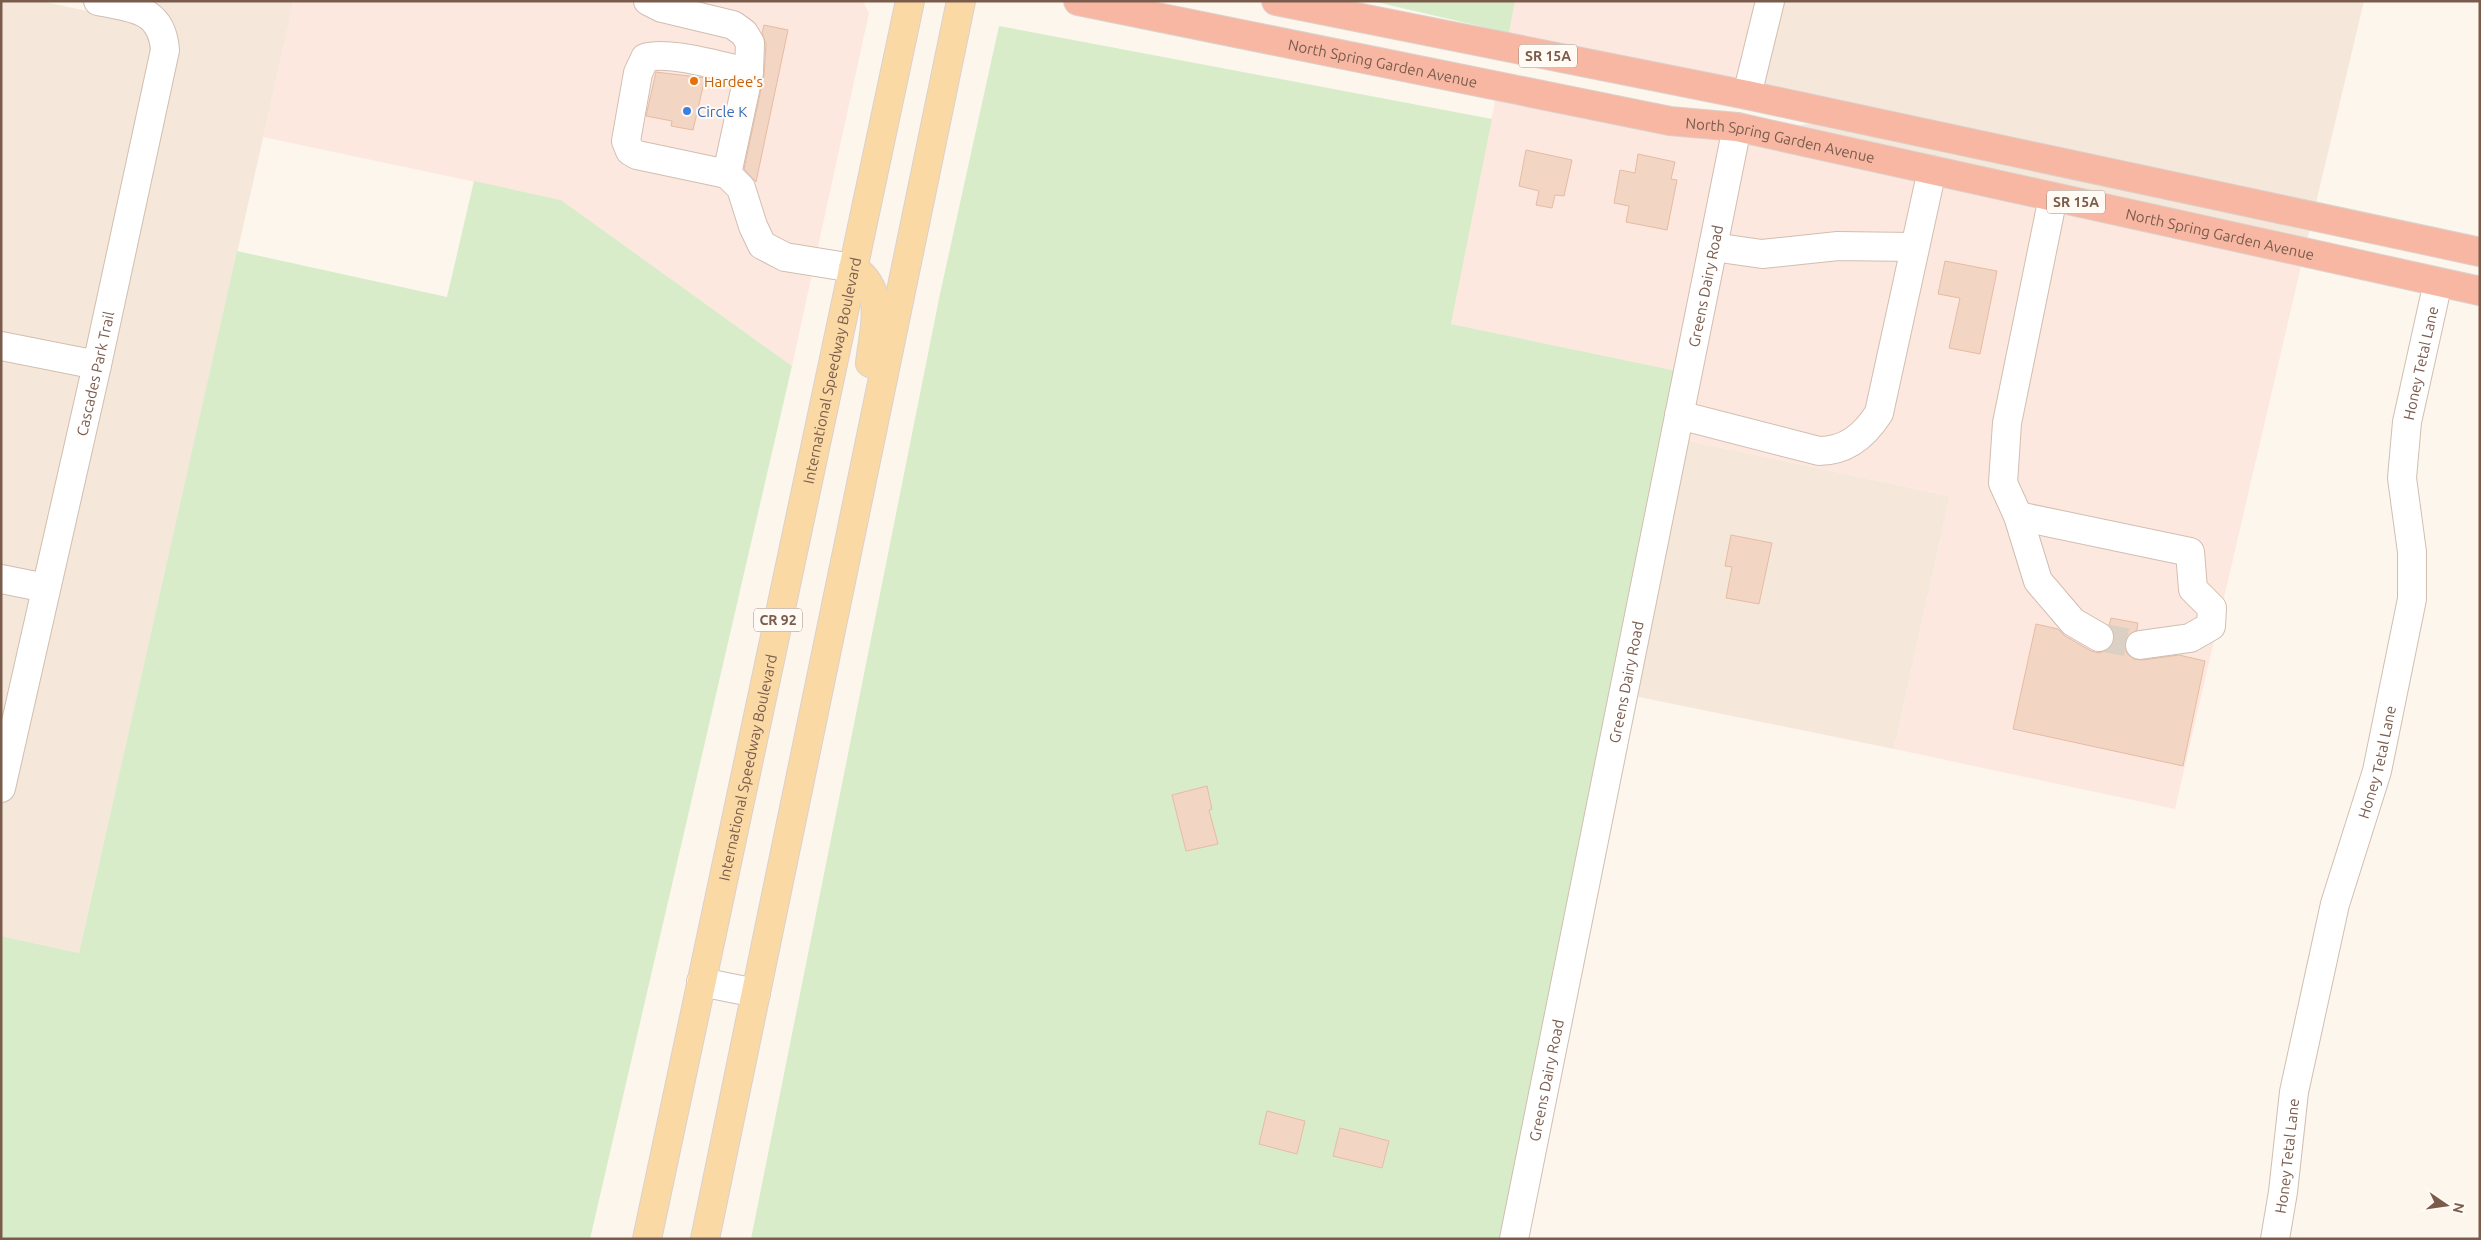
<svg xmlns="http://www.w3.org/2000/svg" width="2481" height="1240" font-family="Ubuntu,sans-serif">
  <rect width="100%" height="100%" fill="#fdf6ec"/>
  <g fill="#f5e8da">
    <path d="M1 1H41L128 20 142 28 151 44 150 61 88 354 1 336Z"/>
    <path d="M143 1H294L79 953 1 936V804L11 794 174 58Z"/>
    <path d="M1781 1H2364L2315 207 1760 88Z"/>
    <path d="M1822 121 2311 226 2306 243 1787 128Z"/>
    <path d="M1 356 84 373 37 577 1 569Z"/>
    <path d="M1685 440 1950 496 1894 749 1634 696Z"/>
    <path d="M1 589 33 596 1 741Z"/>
  </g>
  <g fill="#fde8e0">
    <path d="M294 1H863L869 13 792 366 561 200 263 137Z"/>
    <path d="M1515 1H1759L1738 84 1508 38Z"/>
    <path d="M1496 96 1724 135 1677 371 1451 324Z"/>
    <path d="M1745 139 2302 262 2175 809 1894 749 1950 496 1685 440Z"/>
  </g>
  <g fill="#d8ecc9">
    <path d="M1372 1H1515L1509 33Z"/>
    <path d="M999 26 1492 119 1451 324 1677 371 1503 1239H751L940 294Z"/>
    <path d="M474 181 561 200 792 366 590 1239H1V936L79 953 237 251 447 297Z"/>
  </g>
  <g fill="#f3d5c3" stroke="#e6bba3">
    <path d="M764 25 788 30 756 182 744 169 764 75 766 44 762 33Z"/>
    <path d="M656 72 705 78 693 130 671 126 672 121 646 116Z"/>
    <path d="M1526 150 1572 160 1564 196 1555 195 1552 208 1536 205 1539 191 1519 186Z"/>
    <path d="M1638 154 1675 162 1671 179 1677 180 1667 230 1626 222 1629 206 1614 203 1620 170 1635 173Z"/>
    <path d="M1945 261 1997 271 1980 354 1949 348 1960 298 1938 294Z"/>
    <path d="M1731 535 1772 543 1759 604 1726 598 1732 567 1725 566Z"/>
    <path d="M2111 618 2138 623 2137 630 2126 639 2125 647 2127 654 2134 659 2142 660 2179 655 2205 661 2183 766 2013 729 2036 624 2058 629 2065 636 2091 651 2099 653 2107 650 2113 644 2115 637 2109 626Z"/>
    <path d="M1207 786 1212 809 1209 810 1218 844 1186 851 1172 795Z"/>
    <path d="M1267 1111 1305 1121 1297 1154 1259 1144Z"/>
    <path d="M1340 1128 1389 1141 1382 1168 1333 1156Z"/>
  </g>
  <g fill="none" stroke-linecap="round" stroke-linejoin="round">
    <path stroke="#dcd0c4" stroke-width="28" stroke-dasharray="28 14" stroke-linecap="butt" d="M2099 637 2140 645"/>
    <g stroke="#d1beb0" stroke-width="30">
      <g id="minor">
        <path d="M648 1 662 8 733 25 744 33 750 43 749 72 727 174 741 188 753 226 762 245 785 257 853 268"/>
        <path d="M1747 95 1770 1"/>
        <path d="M727 174 637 155 630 151 626 141 638 73 645 58C668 50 722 67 749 72"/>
        <path d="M2053 197 2007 423 2003 483 2018 516 2038 581 2073 622 2099 637"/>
        <path d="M1713 247 1762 254 1838 246 1914 247"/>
        <path d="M1 346 97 365"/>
        <path d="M1679 415 1819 451C1847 451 1865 435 1879 413L1932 170"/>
        <path d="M2018 516 2190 552 2193 589 2212 608 2211 626 2190 638 2140 645"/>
        <path d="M1 579 46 588"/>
        <path id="s1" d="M1 788 97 365 165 50C162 8 132 8 98 1"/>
        <path d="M701 982 756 993"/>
        <path id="s2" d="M1514 1239 1737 127"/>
        <path id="s3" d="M2275 1239 2283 1192 2294 1092 2335 904 2377 771 2412 599V552L2402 478 2407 422 2438 282"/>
      </g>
    </g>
    <g stroke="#dad1cd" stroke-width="30">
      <g id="major">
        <path d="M853 268C887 291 874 328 870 363"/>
        <path id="s4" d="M647 1239 910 1"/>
        <path d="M705 1239 961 1"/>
      </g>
    </g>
    <g stroke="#dad1cd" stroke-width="30">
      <g id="highway">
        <path id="s5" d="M1078 1 1670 121 1737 127 2480 291"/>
        <path d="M1276 1 1747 95 2480 252"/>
      </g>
    </g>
    <use href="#minor" stroke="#fff" stroke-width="28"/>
    <use href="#major" stroke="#fbd9a5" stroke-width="28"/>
    <use href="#highway" stroke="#f7b7a3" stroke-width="28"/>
  </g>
  <circle fill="#e8710a" stroke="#fffaf3" stroke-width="2" cx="694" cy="81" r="5"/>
  <circle fill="#3f7fe0" stroke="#fffaf3" stroke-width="2" cx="687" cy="111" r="5"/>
  <g text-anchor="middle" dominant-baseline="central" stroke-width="4" stroke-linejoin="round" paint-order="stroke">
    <g fill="#fffaf3" stroke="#a28b7f" stroke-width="1">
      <rect x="1519" y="44.5" width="58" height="23" rx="4"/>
      <rect x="2047" y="190.5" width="58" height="23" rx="4"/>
      <rect x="754" y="608.5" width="48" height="23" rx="4"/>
    </g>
    <g font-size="14" font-weight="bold" fill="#7a5c4d">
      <text x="1548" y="56">SR 15A</text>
      <text x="2076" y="202">SR 15A</text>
      <text x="778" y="620">CR 92</text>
    </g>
    <g font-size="15" fill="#7a5c4d" stroke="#fffaf3">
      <text stroke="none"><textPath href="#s5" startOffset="311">North Spring Garden Avenue</textPath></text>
      <text stroke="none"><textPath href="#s5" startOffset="716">North Spring Garden Avenue</textPath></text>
      <text stroke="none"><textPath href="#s5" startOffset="1166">North Spring Garden Avenue</textPath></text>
      <text stroke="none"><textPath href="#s2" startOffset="972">Greens Dairy Road</textPath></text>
      <text stroke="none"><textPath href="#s3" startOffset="894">Honey Tetal Lane</textPath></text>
      <text stroke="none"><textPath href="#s4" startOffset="888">International Speedway Boulevard</textPath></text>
      <text stroke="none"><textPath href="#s1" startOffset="425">Cascades Park Trail</textPath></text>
      <text stroke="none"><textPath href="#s2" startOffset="568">Greens Dairy Road</textPath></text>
      <text stroke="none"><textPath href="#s3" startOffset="489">Honey Tetal Lane</textPath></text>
      <text stroke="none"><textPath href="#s4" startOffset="482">International Speedway Boulevard</textPath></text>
      <text stroke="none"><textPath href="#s2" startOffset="162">Greens Dairy Road</textPath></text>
      <text stroke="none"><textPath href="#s3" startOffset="84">Honey Tetal Lane</textPath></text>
    </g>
    <g font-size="15" fill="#c56008" stroke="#fffaf3" text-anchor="start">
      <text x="704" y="81">Hardee's</text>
    </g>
    <g font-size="15" fill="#366cbe" stroke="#fffaf3" text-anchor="start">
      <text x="697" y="111">Circle K</text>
    </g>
  </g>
  <rect width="2481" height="1240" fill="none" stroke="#7a5c4d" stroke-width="5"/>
  <g transform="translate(2446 1205) rotate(103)" stroke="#fffaf3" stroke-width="4" paint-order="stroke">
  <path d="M0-4L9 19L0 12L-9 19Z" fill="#7a5c4d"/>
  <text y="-8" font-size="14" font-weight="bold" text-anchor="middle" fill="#7a5c4d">N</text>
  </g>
</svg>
